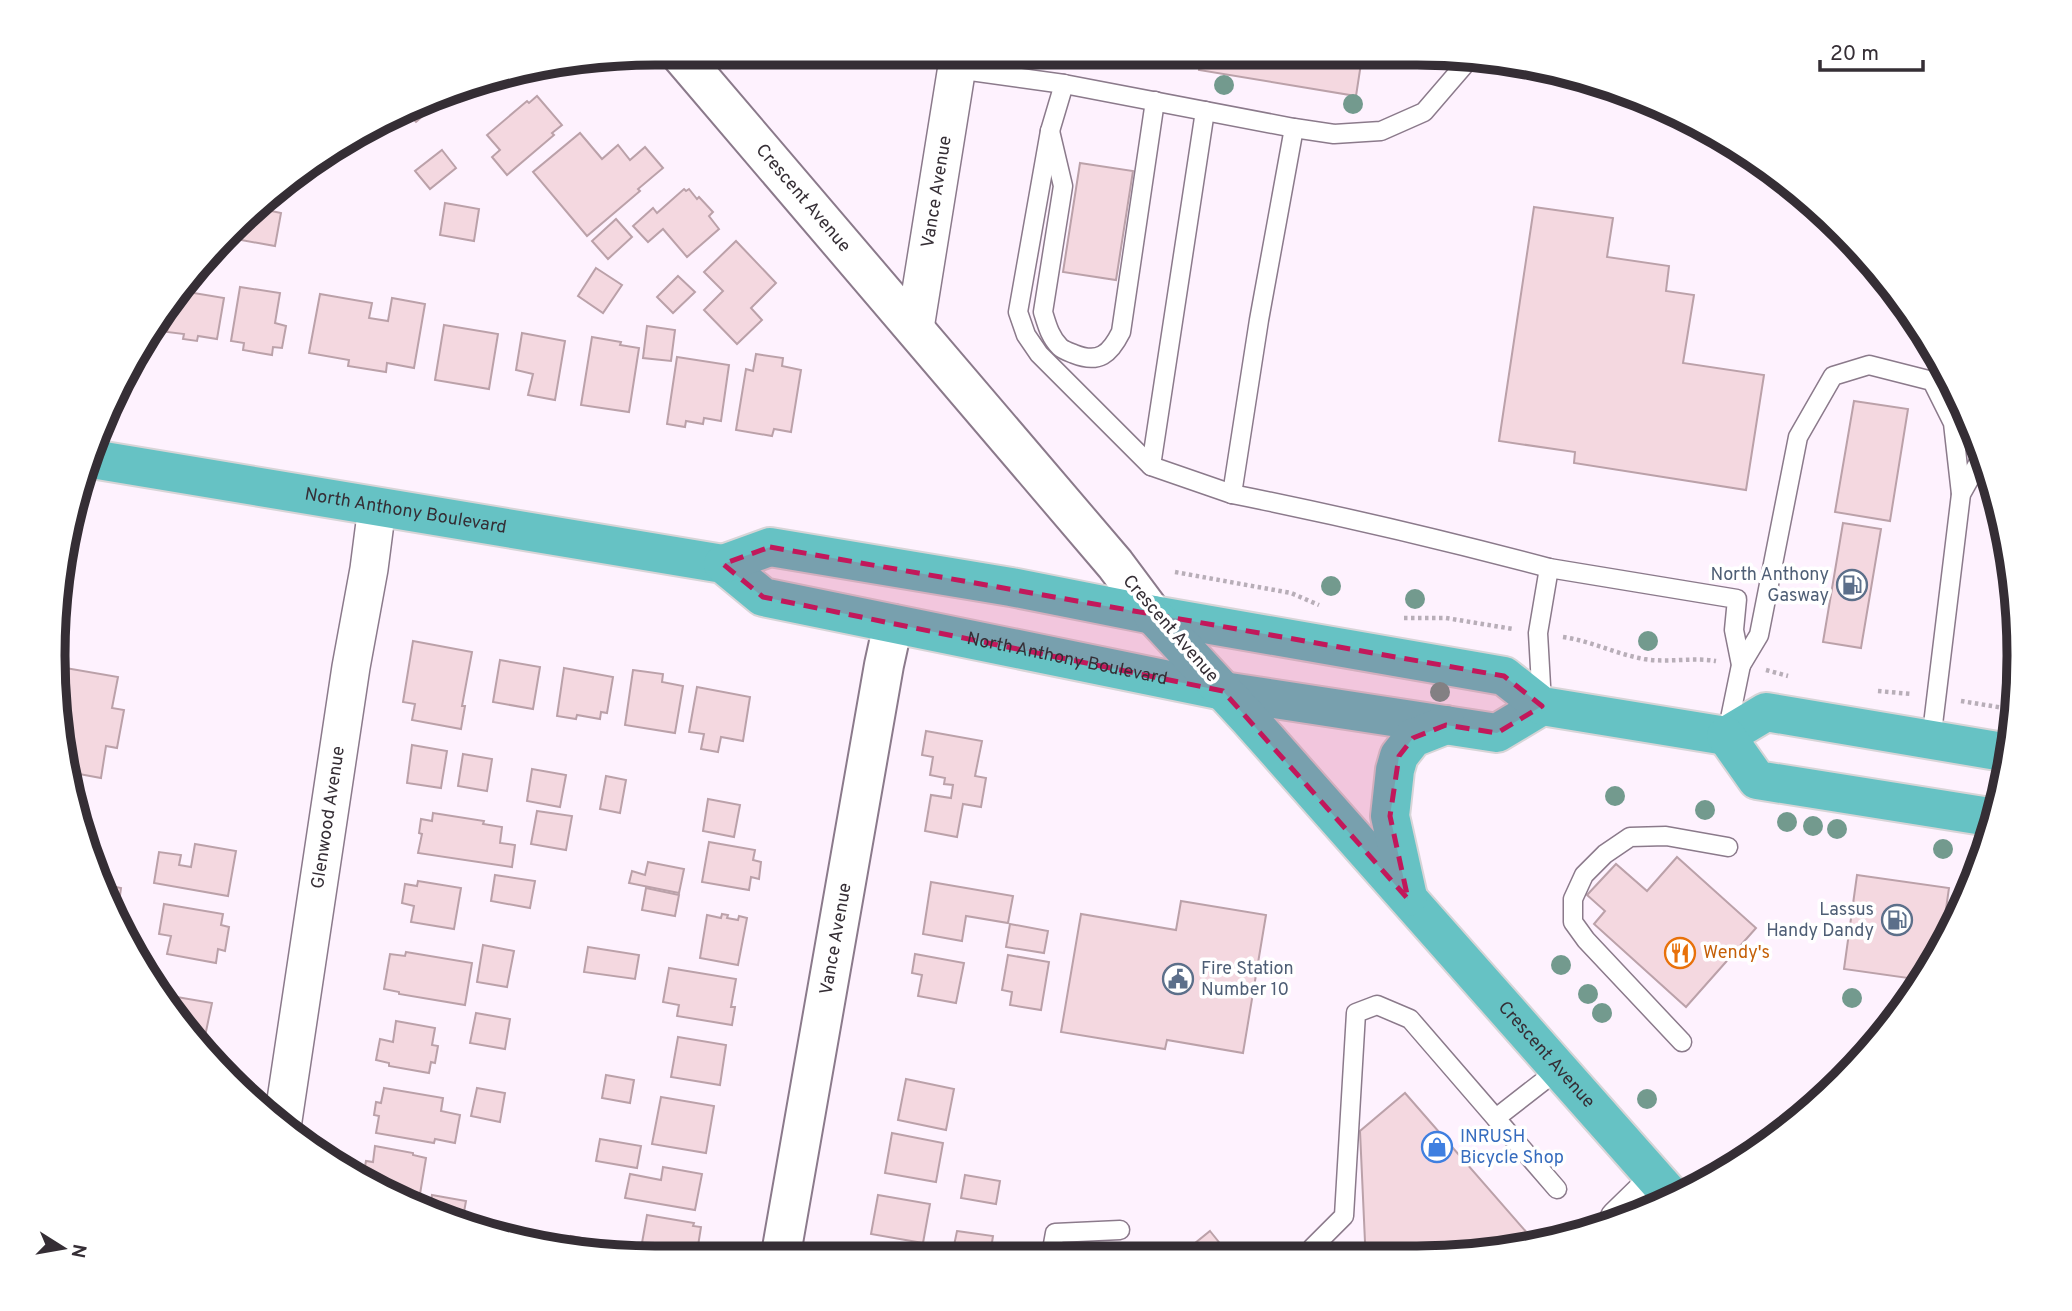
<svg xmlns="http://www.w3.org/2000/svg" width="2072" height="1311" font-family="Overpass,sans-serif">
  <rect width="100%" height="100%" fill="#fef2fe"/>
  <g fill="#f4d8e0" stroke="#bba1a9" stroke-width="2">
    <path d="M1201 56 1362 57 1356 96 1199 70Z"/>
    <path d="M501 78 487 90 480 81Z"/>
    <path d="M441 95 443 98 416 122 406 112Z"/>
    <path d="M537 96 562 125 552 133 554 135 507 175 492 157 500 150 487 135 527 101 529 103Z"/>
    <path d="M580 133 602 159 618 145 630 160 645 147 663 168 638 189 640 191 587 236 533 172Z"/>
    <path d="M442 150 456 168 430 189 415 171Z"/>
    <path d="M1080 163 1133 171 1116 280 1063 272Z"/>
    <path d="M684 189 686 191 689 189 697 199 699 197 713 212 709 216 719 229 687 257 663 229 648 242 633 226 653 208 657 213Z"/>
    <path d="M445 203 479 209 474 241 440 235Z"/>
    <path d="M1534 207 1613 218 1607 257 1669 266 1666 291 1694 295 1683 363 1764 375 1746 490 1574 463 1575 452 1499 441Z"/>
    <path d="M262 209 281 213 275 246 241 240 243 226Z"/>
    <path d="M616 219 632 237 608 259 592 241Z"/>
    <path d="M736 241 776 283 751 308 762 320 737 344 704 310 723 291 704 272Z"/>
    <path d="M596 268 622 285 603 313 578 296Z"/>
    <path d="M678 276 695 292 673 313 657 297Z"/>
    <path d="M240 287 280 293 275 323 286 326 282 348 273 347 272 355 243 350 244 343 231 341Z"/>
    <path d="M176 290 224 298 217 339 198 336 197 341 183 339 184 334 167 332 174 295Z"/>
    <path d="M320 294 372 303 369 318 388 321 392 298 425 304 414 368 387 363 386 372 348 366 349 360 309 353Z"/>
    <path d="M444 325 498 334 489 389 435 380Z"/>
    <path d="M647 326 675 330 671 361 643 358Z"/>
    <path d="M522 333 565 341 555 400 528 395 533 374 516 370Z"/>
    <path d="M592 337 621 342 620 345 639 348 629 412 581 405Z"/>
    <path d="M756 354 783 358 782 366 801 370 791 432 774 429 772 436 736 430 746 369 753 371Z"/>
    <path d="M677 357 729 365 721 421 704 418 703 424 686 421 685 427 667 424Z"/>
    <path d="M1854 401 1908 409 1890 521 1835 512Z"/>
    <path d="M1843 523 1881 529 1861 648 1823 642Z"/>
    <path d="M413 641 472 652 462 706H465L461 729 412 720 415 704 403 702Z"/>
    <path d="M500 660 540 667 533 709 493 702Z"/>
    <path d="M54 666 118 677 112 708 124 710 117 748 106 746 101 778 68 772Z"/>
    <path d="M564 668 613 677 607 713 601 712 600 719 577 715 576 719 557 716Z"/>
    <path d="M633 670 663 674 662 682 683 686 675 733 625 725Z"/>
    <path d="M697 687 750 697 743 741 721 737 718 752 701 749 704 734 689 732Z"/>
    <path d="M926 731 982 741 975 776 986 778 981 807 963 804 957 837 925 831 931 795 951 798 953 785 944 784 945 778 930 775 933 757 922 755Z"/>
    <path d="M412 745 447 751 441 788 407 783Z"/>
    <path d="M463 754 492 759 487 791 458 786Z"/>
    <path d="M532 769 566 775 560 807 527 801Z"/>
    <path d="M606 776 626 780 620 813 600 809Z"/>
    <path d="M708 799 740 805 734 837 703 831Z"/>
    <path d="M537 811 572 816 566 850 531 844Z"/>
    <path d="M433 813 484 821 483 824 502 827 500 843 515 845 512 867 418 853 422 834 419 833 421 819 432 821Z"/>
    <path d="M709 842 755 850 753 860 761 862 759 879 751 877 749 890 702 882Z"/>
    <path d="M195 844 236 851 228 896 154 883 159 852 181 855 179 865 191 867Z"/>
    <path d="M1677 857 1756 928 1686 1007 1594 924 1605 911 1587 895 1616 864 1647 891Z"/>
    <path d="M648 862 684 869 679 893 629 883 632 871 645 875Z"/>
    <path d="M495 875 535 881 530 908 491 901Z"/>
    <path d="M1857 875 1949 888 1940 951 1922 980 1844 969Z"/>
    <path d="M418 881 461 888 454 929 411 922 414 906 402 903 405 884 417 886Z"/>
    <path d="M931 882 1013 896 1008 923 966 916 962 941 923 934Z"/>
    <path d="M106 885 121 888 118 910Z"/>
    <path d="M646 888 679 895 675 916 642 910Z"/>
    <path d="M1181 901 1266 915 1243 1053 1167 1040 1165 1049 1061 1032 1081 914 1176 930Z"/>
    <path d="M164 904 223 914 221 925 229 927 225 951 218 949 216 963 167 954 171 936 159 934Z"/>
    <path d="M722 914 728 915 727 918 738 920 739 916 747 918 738 965 700 958 707 915 721 918Z"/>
    <path d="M1010 924 1048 931 1044 953 1006 947Z"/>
    <path d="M483 945 514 951 507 987 477 982Z"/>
    <path d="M588 947 639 955 635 979 584 972Z"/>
    <path d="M406 952 472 963 465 1005 399 994V992L384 989 390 954 405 956Z"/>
    <path d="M915 954 964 963 956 1003 918 996 922 975 912 973Z"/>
    <path d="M1008 955 1049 962 1041 1010 1010 1005 1012 992 1002 990Z"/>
    <path d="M140 959 152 961 149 980Z"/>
    <path d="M669 968 736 979 731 1007H735L732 1025 677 1016 679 1005 663 1002Z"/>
    <path d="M171 996 212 1003 204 1041 200 1040 164 1001 170 1002Z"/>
    <path d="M476 1013 510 1019 505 1049 470 1043Z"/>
    <path d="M396 1021 435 1028 432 1045 438 1046 435 1063 431 1062 429 1073 389 1066V1063L376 1060 380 1039 393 1042Z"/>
    <path d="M678 1037 726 1045 720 1085 671 1077Z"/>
    <path d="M606 1075 634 1080 630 1103 602 1098Z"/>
    <path d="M906 1079 954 1089 946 1130 898 1120Z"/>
    <path d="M384 1088 443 1098 441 1111 460 1115 455 1143 435 1139 434 1143 376 1133 379 1116 374 1115 376 1102 381 1103Z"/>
    <path d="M477 1088 505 1093 500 1122 471 1116Z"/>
    <path d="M1405 1093 1535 1242 1532 1245 1456 1257H1378L1365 1242 1360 1131Z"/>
    <path d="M661 1097 714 1106 706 1153 652 1144Z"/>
    <path d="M892 1133 943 1143 936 1182 885 1173Z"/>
    <path d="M600 1139 641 1146 637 1168 596 1161Z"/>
    <path d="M375 1146 413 1153V1155L426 1158 419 1200 406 1198V1201L363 1177 366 1161 373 1162Z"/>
    <path d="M663 1167 702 1174 695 1210 625 1198 630 1174 661 1180Z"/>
    <path d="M965 1175 1000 1181 996 1204 961 1198Z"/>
    <path d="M432 1195 466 1201 462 1223 429 1214Z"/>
    <path d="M878 1195 930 1204 923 1243 871 1234Z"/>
    <path d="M647 1215 694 1223 693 1226 701 1227 698 1246 690 1245 688 1254H640Z"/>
    <path d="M957 1231 993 1236 990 1255H952Z"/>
    <path d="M1210 1231 1230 1256H1179Z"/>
    <path d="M571 1236 603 1242 602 1253H577L569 1251Z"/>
  </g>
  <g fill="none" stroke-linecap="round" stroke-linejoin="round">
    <g stroke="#8b7a8b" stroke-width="21">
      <g id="lane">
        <path d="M956 69 1064 84 1294 128 1334 134 1381 131 1424 112 1467 62 1468 57"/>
        <path d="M1064 84 1050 131 1018 312 1026 335 1039 354 1151 466 1232 494"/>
        <path d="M1294 128 1259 320 1232 494C1338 515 1444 540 1549 568"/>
        <path d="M1050 131 1063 186 1043 312C1047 325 1050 337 1060 347 1063 350 1069 352 1074 354 1099 364 1110 354 1121 332L1155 101"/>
        <path d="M1151 466 1205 111"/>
        <path d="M1741 665 1759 635 1798 437 1833 376 1869 365 1932 381 1953 423 1961 494"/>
        <path d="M1542 703 1538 633 1549 568 1737 599 1734 630 1741 665 1727 733"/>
        <path d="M1931 741 1961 494 1984 453"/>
        <path d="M1682 1042 1586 940 1573 922V899L1584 875 1605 854 1630 837 1666 836 1728 847"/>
        <path d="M1496 1118 1559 1069"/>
        <path d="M1051 1255 1055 1233 1120 1230"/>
        <path d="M1319 1257 1312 1248 1344 1216 1356 1013 1377 1005 1410 1019 1557 1189"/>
      </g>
    </g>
    <g stroke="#8b7a8b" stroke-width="40">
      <g id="street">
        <path id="s1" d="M915 328 959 54"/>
        <path id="s2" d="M282 1127 351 667 369 569 377 507"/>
        <path d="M1619 1219 1658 1181"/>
      </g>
    </g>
    <g stroke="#8b7a8b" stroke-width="42">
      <g id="secondary">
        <path id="s3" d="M679 53 1115 564 1153 615"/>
        <path id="s4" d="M781 1254 884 665 893 624"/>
      </g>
    </g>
    <g stroke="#d7d5d7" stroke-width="42">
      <g id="primary">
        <path id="s5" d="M86 458 723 564 763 597 1223 691 1497 733 1542 706"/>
        <path d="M723 564 770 547 1011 587 1153 615 1504 676 1542 706 1726 736 1766 712 2009 753"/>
        <path id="s6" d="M1153 615 1249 719 1672 1197"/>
        <path d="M1726 736 1757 780 1996 818"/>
        <path d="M1408 897 1390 816 1395 770 1399 756 1413 738 1446 725"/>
      </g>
    </g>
    <g stroke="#b8aeb8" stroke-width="4.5" stroke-dasharray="3.5 3.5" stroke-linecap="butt">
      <path d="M1175 572 1291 593 1319 605"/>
      <path d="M1404 618H1446L1513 629"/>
      <path d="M1563 637C1591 641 1616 654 1644 659 1668 663 1692 657 1716 661"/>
      <path d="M1766 670 1788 676"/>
      <path d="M1878 691 1911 694"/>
      <path d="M1961 701 2016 710"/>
    </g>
    <use href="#lane" stroke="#fff" stroke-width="18"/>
    <use href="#street" stroke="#fff" stroke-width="37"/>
    <use href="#secondary" stroke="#fff" stroke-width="38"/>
    <use href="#primary" stroke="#66c2c4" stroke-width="38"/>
  </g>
  <g fill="#739a8e">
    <circle cx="1224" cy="85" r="10"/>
    <circle cx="1353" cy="104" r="10"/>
    <circle cx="1331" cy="586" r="10"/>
    <circle cx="1415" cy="599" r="10"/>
    <circle cx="1648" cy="641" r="10"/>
    <circle cx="1440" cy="692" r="10"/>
    <circle cx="1615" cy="796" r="10"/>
    <circle cx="1705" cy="810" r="10"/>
    <circle cx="1787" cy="822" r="10"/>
    <circle cx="1813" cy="826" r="10"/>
    <circle cx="1837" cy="829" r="10"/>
    <circle cx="1943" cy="849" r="10"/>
    <circle cx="1561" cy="965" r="10"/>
    <circle cx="1588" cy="994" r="10"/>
    <circle cx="1852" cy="998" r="10"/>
    <circle cx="1602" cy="1013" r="10"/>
    <circle cx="1647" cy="1099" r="10"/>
  </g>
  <path fill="#c2185b" fill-opacity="0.2" stroke="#c2185b" stroke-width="5" stroke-dasharray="14 9" stroke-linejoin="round" d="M770 547 1504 676 1542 706 1497 733 1446 725 1413 738 1399 756 1390 816 1408 899 1223 691 763 597 723 564Z"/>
  <defs>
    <g id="fuel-ring" transform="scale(1.575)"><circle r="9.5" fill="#fff" stroke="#5c6f8a" stroke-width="1.5"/><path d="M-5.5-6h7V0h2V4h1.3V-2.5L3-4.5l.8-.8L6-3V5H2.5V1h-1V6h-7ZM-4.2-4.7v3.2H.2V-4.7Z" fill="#5c6f8a"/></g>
    <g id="restaurant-ring" transform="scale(1.575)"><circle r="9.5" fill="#fff" stroke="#e8710a" stroke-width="1.5"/><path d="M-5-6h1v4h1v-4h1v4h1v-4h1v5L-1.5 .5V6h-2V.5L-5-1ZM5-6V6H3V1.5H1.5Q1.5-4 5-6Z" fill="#e8710a"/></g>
    <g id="civic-ring" transform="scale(1.575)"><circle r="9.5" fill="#fff" stroke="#5c6f8a" stroke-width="1.5"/><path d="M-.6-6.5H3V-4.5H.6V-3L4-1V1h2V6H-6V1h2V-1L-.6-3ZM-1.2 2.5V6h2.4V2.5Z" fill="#5c6f8a"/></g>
    <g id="shop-ring" transform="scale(1.575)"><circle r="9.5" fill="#fff" stroke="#3f7fe0" stroke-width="1.5"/><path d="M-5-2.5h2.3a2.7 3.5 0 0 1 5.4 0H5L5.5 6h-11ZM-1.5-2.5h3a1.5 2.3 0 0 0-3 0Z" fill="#3f7fe0"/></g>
  </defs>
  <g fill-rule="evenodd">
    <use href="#fuel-ring" x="1852" y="585"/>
    <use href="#fuel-ring" x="1897" y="920"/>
    <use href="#restaurant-ring" x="1680" y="953"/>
    <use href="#civic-ring" x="1178" y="979"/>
    <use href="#shop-ring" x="1437" y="1147"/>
  </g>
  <g text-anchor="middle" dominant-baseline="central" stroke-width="7" stroke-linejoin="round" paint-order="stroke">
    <g font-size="18" fill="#352e35" stroke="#fff">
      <text stroke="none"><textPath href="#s1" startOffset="138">Vance Avenue</textPath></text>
      <text stroke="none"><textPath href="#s3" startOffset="191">Crescent Avenue</textPath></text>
      <text stroke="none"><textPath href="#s5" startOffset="324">North Anthony Boulevard</textPath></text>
      <text transform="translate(1170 629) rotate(49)">Crescent Avenue</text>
      <text stroke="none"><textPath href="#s5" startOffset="1008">North Anthony Boulevard</textPath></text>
      <text stroke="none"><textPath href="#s2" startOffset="313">Glenwood Avenue</textPath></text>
      <text stroke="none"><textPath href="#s4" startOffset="320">Vance Avenue</textPath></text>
      <text stroke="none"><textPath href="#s6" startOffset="590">Crescent Avenue</textPath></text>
    </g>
    <g font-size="18" fill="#4e5e75" stroke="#fff" text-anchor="end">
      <text x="1829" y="575">North Anthony<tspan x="1829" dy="21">Gasway</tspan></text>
      <text x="1874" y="910">Lassus<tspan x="1874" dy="21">Handy Dandy</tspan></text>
      <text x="1201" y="969" text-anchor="start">Fire Station<tspan x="1201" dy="21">Number 10</tspan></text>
    </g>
    <g font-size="18" fill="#c56008" stroke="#fff" text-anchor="start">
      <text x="1703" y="953">Wendy's</text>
    </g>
    <g font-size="18" fill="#366cbe" stroke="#fff" text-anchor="start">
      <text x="1460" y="1137">INRUSH<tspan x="1460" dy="21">Bicycle Shop</tspan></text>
    </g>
  </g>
  <path d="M0 0H2072V1311H0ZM655 65H1417A590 590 0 0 1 2007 655V656A590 590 0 0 1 1417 1246H655A590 590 0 0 1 65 656V655A590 590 0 0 1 655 65Z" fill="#fff" fill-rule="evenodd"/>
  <path fill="none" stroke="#352e35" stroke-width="9" d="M655 65H1417A590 590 0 0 1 2007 655V656A590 590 0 0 1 1417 1246H655A590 590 0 0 1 65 656V655A590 590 0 0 1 655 65Z"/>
  <g transform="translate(63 1248) rotate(101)" stroke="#ffffff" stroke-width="5" paint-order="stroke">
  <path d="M0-5L12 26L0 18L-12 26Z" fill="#352e35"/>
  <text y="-10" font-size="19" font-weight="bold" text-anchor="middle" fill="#352e35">N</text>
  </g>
  <path d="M1820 60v10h103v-10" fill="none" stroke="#352e35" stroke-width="3.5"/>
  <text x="1830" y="60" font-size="21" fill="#352e35" stroke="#ffffff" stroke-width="5" paint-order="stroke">20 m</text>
</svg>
